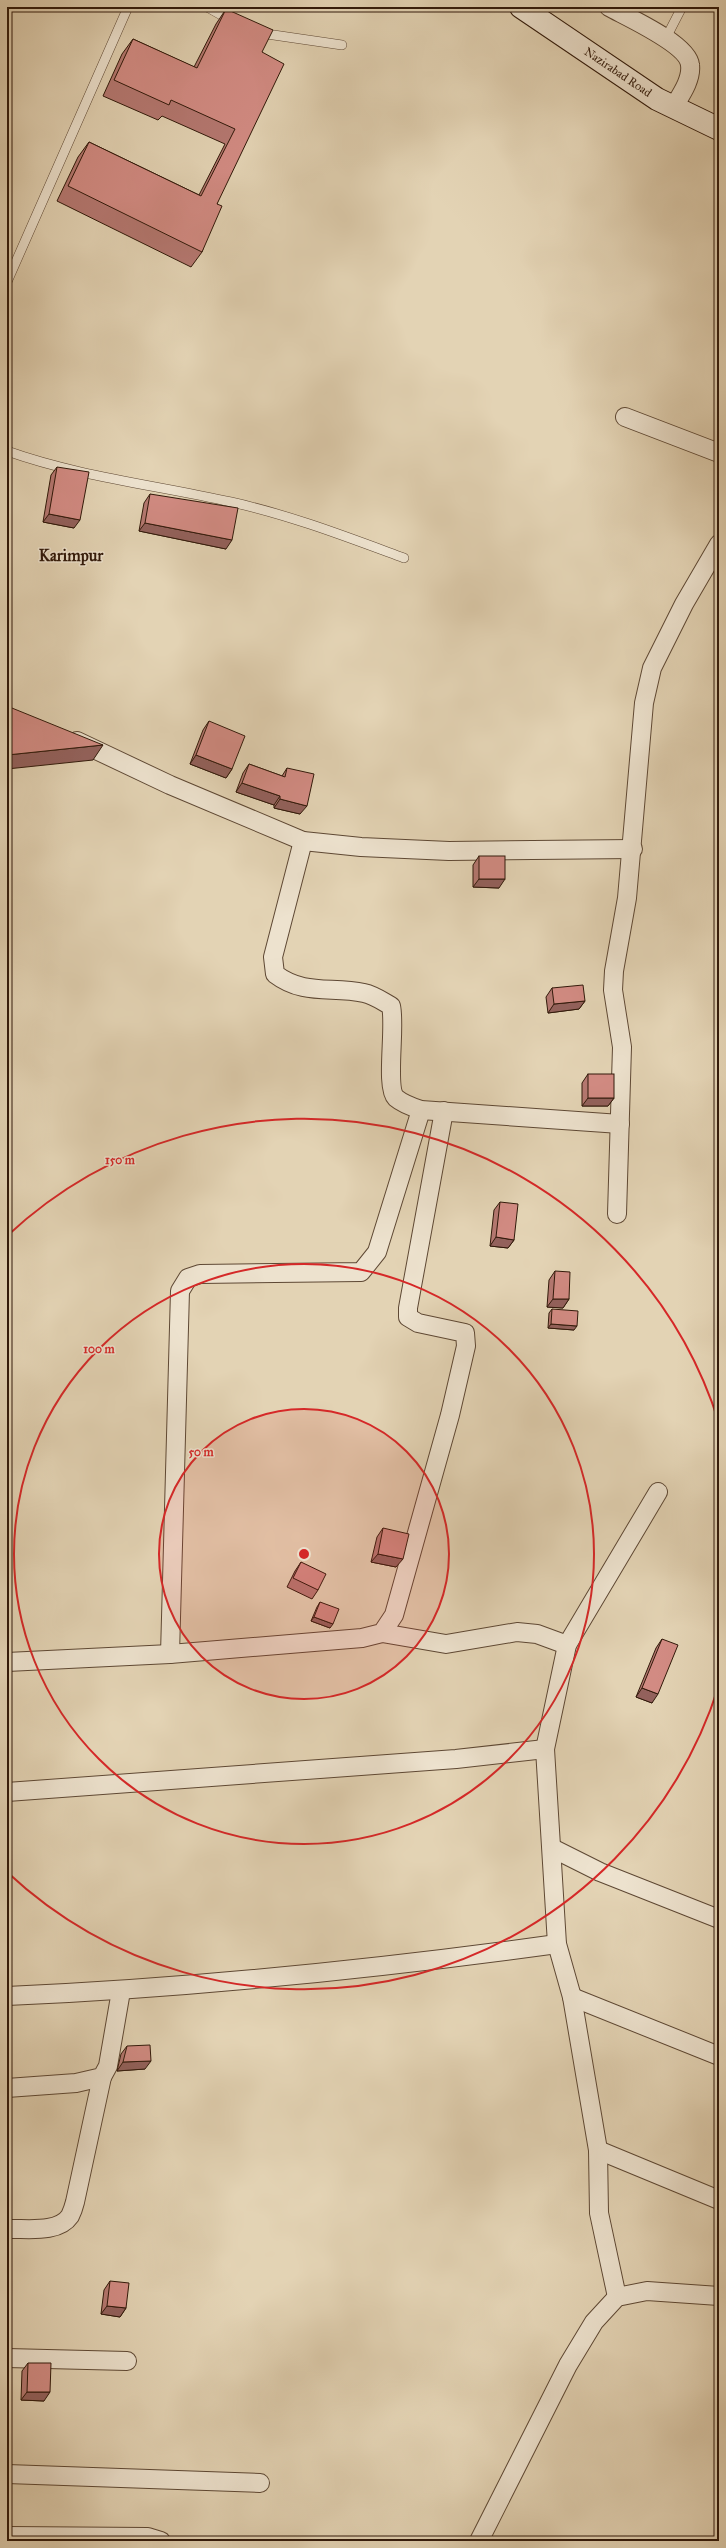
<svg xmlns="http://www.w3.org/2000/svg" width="726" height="2548" font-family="'IM FELL Great Primer',serif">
  <rect width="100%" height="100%" fill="#e3d3b4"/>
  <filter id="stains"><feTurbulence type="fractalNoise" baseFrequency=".005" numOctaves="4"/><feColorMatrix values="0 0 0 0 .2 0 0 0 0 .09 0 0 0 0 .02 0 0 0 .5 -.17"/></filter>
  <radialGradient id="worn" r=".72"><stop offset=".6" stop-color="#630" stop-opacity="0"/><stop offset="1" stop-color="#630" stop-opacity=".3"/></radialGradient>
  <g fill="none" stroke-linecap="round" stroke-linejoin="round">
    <g stroke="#5e4834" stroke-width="10">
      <g id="lane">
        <path d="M207 7 232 21"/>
        <path d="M260 33 342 45"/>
        <path d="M666 38 682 7"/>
        <path d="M7 282 128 7"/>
        <path d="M7 451C80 477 156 485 231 502 290 515 347 537 404 558"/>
      </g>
    </g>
    <g stroke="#5e4834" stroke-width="20">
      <g id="street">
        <path d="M609 7C627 17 688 44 690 65 692 80 680 96 673 108"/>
        <path d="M625 417 719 453"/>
        <path d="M77 741 170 785 303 841 361 847 449 851 633 849"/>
        <path d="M303 841 273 957 275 974C304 996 331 986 364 993 374 995 382 1001 391 1006 396 1027 385 1087 396 1098 403 1104 412 1107 421 1110L620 1124"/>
        <path d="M617 1214 622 1047 613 990 614 971 627 898 644 703 652 668 684 604 719 544"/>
        <path d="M382 1633 446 1644 517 1632 537 1634 567 1645"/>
        <path d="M170 1654 180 1291 188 1278 200 1274 361 1272 377 1252 421 1110"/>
        <path d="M7 1662 170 1654 362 1638 382 1633 394 1615 450 1415 466 1346 465 1333 418 1323 408 1317V1308L444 1111"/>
        <path d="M7 1792 456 1759 545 1749"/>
        <path d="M552 1848 600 1872 719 1919"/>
        <path d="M7 1996C191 1988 375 1969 557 1944"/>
        <path d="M572 1997 719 2056"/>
        <path d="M7 2088 76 2083 102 2077 108 2066 121 1991"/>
        <path d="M598 2150 719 2200"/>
        <path d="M7 2229C25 2228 58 2234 70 2216 72 2212 74 2206 75 2202L102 2077"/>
        <path d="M617 2297 599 2213 598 2150 572 1997 557 1944 545 1749 567 1645 658 1492"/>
        <path d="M7 2358 127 2361"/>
        <path d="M7 2474 260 2483"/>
        <path d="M7 2536 148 2537 161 2541"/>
        <path d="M479 2541 568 2365 594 2322 617 2297 647 2291 719 2296"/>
      </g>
    </g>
    <g stroke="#31190a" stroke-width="24">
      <path id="secondary" d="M521 7 657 99 719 129"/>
    </g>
    <use href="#lane" stroke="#ede2ce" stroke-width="9"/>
    <use href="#street" stroke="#ede2ce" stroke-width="18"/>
    <use href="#secondary" stroke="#ede2ce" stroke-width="22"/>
  </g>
  <g fill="#b57871" stroke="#31190a">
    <path d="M226 9 262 52 217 204 202 252 191 267 57 201 78 157 89 142 199 195 225 144 162 116 158 120 103 96 122 54 133 39 194 67 216 24Z"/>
    <path d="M57 467 74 528 43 522 51 475Z"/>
    <path d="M150 494 226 549 139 531 144 503Z"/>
    <path d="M209 721 232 769 226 778 190 764 203 730Z"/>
    <path d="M249 764 282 776 287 768 300 814 274 808V805L236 792 243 773Z"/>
    <path d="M479 856 499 888 473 887V865Z"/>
    <path d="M552 988 585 1001 579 1009 548 1013 546 997Z"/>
    <path d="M588 1074 614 1098 608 1106H582V1083Z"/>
    <path d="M500 1202 514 1240 508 1248 490 1246 494 1210Z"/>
    <path d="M555 1271 569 1299 563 1308 547 1307 549 1280Z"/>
    <path d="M552 1309 574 1330 548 1328 549 1313Z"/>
    <path d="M383 1528 396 1567 371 1562 377 1537Z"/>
    <path d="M301 1562 318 1590 312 1599 287 1587 295 1571Z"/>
    <path d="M320 1602 330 1628 311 1621 317 1607Z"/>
    <path d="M662 1639 652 1703 636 1697 656 1648Z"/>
    <path d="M127 2046 145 2069 117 2071 121 2054Z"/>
    <path d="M110 2281 126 2308 120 2317 101 2314 104 2290Z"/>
    <path d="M28 2363 44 2401 21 2400 22 2371Z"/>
  </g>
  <g fill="#93615c" stroke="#31190a">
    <path d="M49 514 80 520 74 528 43 522Z"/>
    <path d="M145 523 232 540 226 549 139 531Z"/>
    <path d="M103 745 93 760 7 769V755Z"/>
    <path d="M196 755 232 769 226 778 190 764Z"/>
    <path d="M242 783 280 796 274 805 236 792Z"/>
    <path d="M280 799 307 806 300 814 274 808Z"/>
    <path d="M479 879H505L499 888 473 887Z"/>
    <path d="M585 1001 579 1009 548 1013 554 1004Z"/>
    <path d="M588 1098H614L608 1106H582Z"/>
    <path d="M496 1237 514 1240 508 1248 490 1246Z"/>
    <path d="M553 1299H569L563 1308 547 1307Z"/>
    <path d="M551 1324 577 1326 574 1330 548 1328Z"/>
    <path d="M378 1554 403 1559 396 1567 371 1562Z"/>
    <path d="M314 1617 333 1624 330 1628 311 1621Z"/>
    <path d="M642 1688 658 1694 652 1703 636 1697Z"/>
    <path d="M151 2061 145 2069 117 2071 123 2062Z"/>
    <path d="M107 2306 126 2308 120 2317 101 2314Z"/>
    <path d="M27 2392H50L44 2401 21 2400Z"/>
  </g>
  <g fill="#d28b83" stroke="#31190a">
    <path d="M226 9 273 30 262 52 284 64 217 204 222 206 202 252 68 186 89 142 201 196 235 129 171 100 169 105 114 80 133 39 197 68Z"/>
    <path d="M57 467 89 472 80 520 49 514Z"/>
    <path d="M150 494 238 508 232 540 145 523Z"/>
    <path d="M7 706 103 745 7 755Z"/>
    <path d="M209 721 245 736 232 769 196 755Z"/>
    <path d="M249 764 285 777 287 768 314 774 307 806 280 799V796L242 783Z"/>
    <rect x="479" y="856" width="26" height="23"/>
    <path d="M583 985 585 1001 554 1004 552 988Z"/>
    <rect x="588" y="1074" width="26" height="24"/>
    <path d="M500 1202 518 1204 514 1240 496 1237Z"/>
    <path d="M555 1271 570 1272 569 1299H553Z"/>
    <path d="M552 1309 578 1311 577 1326 551 1324Z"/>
    <path d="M383 1528 409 1534 403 1559 378 1554Z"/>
    <path d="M301 1562 326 1574 318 1590 293 1578Z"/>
    <path d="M320 1602 339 1609 333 1624 314 1617Z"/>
    <path d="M662 1639 678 1645 658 1694 642 1688Z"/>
    <path d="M150 2045 151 2061 123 2062 127 2046Z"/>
    <path d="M110 2281 129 2283 126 2308 107 2306Z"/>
    <path d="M28 2363H51L50 2392H27Z"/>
  </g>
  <circle cx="304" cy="1554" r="145" fill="#d62828" fill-opacity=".12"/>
  <g fill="none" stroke="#d62828" stroke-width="2">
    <circle cx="304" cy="1554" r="145"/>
    <circle cx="304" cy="1554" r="290"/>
    <path d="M719 1685A435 435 0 0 1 7 1872M7 1236A435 435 0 0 1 719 1423"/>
  </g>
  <g text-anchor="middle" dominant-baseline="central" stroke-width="3" stroke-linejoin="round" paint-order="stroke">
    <g font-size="12" fill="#31190a" stroke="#ede2ce">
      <text transform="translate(618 72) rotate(34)">Nazirabad Road</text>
    </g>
    <g font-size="16" font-weight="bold" fill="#31190a" stroke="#ede2ce">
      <text x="71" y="555">Karimpur</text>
    </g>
  </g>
  <circle cx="304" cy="1554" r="6" fill="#d62828" stroke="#ede2ce" stroke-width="2"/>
  <g font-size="12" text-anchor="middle" font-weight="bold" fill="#d62828" stroke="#ede2ce" stroke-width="3" stroke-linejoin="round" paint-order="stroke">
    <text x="120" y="1164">150 m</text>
    <text x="99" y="1353">100 m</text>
    <text x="201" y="1456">50 m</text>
  </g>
  <rect width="726" height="2548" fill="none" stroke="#e3d3b4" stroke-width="24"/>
  <rect x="8" y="8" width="710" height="2532" fill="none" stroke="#31190a" stroke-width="2"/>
  <rect x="12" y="12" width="702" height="2524" fill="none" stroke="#31190a"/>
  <rect width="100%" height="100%" filter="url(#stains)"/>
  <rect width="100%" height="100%" fill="url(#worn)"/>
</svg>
